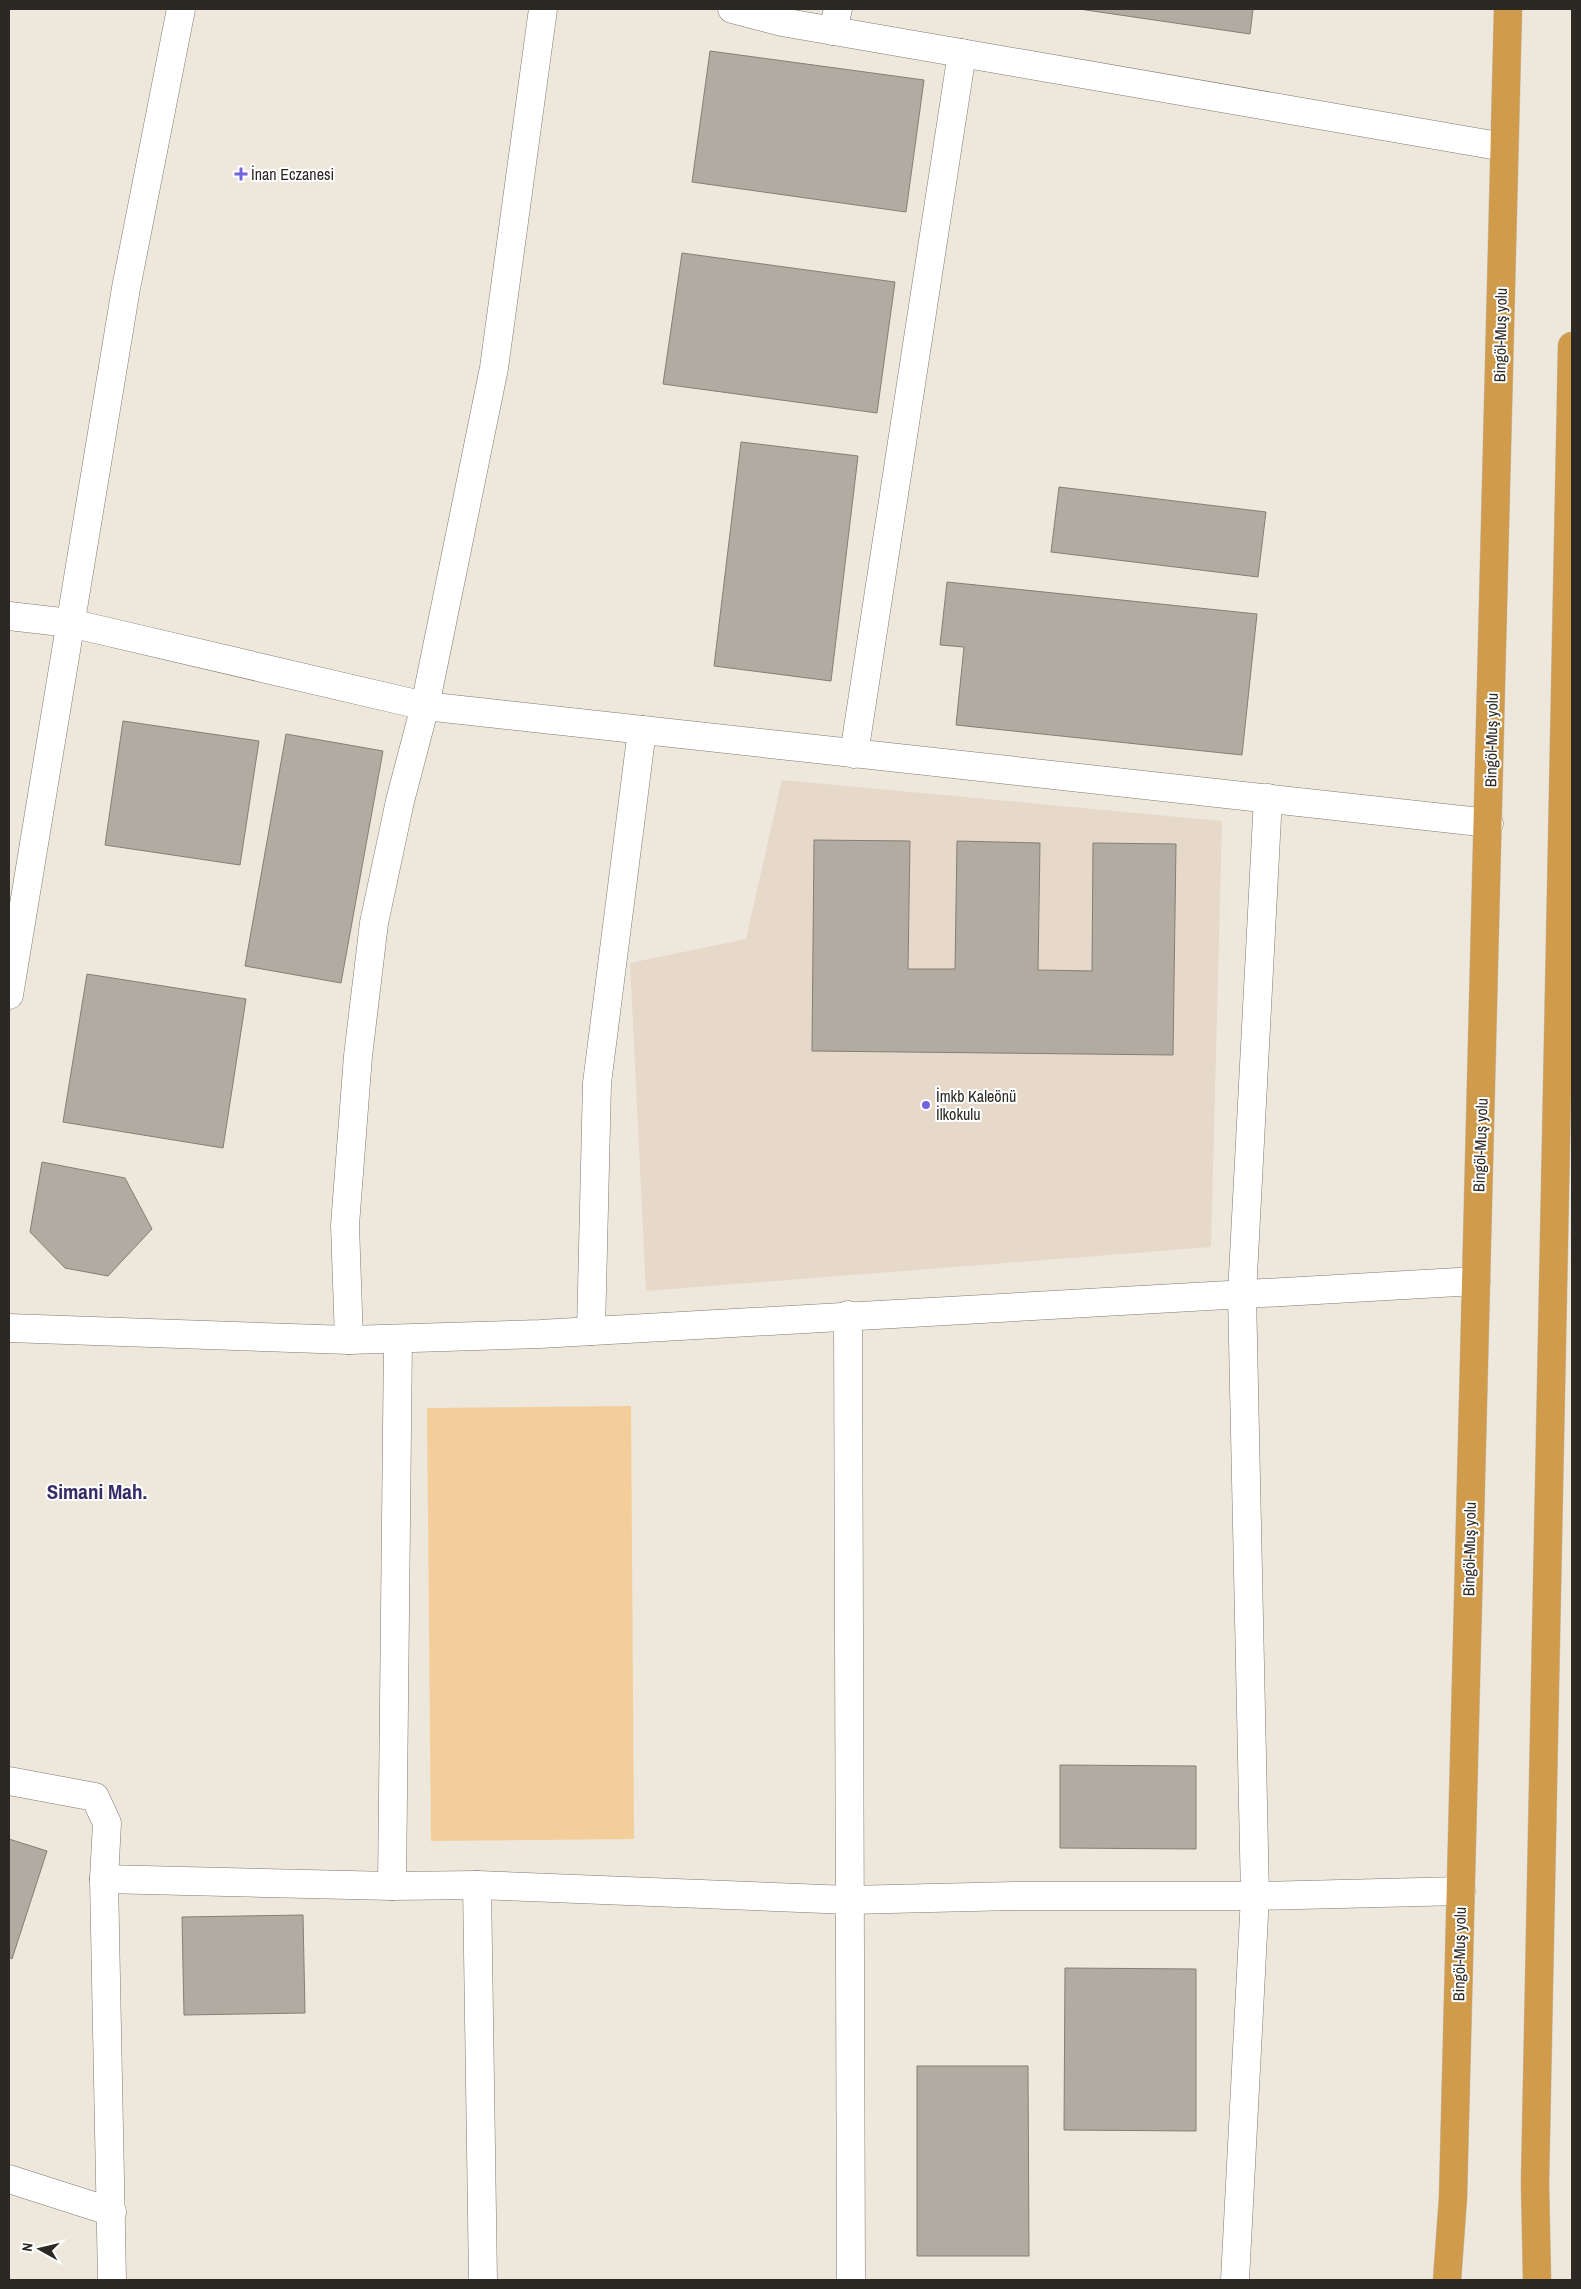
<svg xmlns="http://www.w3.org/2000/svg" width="1581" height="2289" font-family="'Archivo Narrow',sans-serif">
  <rect width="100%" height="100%" fill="#eee7dc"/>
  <path fill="#e6d9ca" d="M782 780 1222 821 1211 1247 646 1291 630 963 746 939Z"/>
  <path fill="#f3ce9a" d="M631 1406 634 1839 431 1841 427 1408Z"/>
  <g fill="#b2aba1" stroke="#857e75">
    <path d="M1079 9H1253L1250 34Z"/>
    <path d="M710 51 924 80 906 212 692 182Z"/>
    <path d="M682 253 895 282 877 413 663 384Z"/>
    <path d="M741 442 858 456 831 681 714 666Z"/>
    <path d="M1059 487 1266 512 1258 577 1051 552Z"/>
    <path d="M947 582 1257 614 1242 755 956 725 964 647 940 645Z"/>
    <path d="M123 721 259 741 240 865 105 845Z"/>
    <path d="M286 734 383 751 341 983 245 966Z"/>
    <path d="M814 840 910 841 908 969H955L957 841 1040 843 1038 970 1092 971 1093 843 1176 844 1173 1055 812 1051Z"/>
    <path d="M87 974 246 999 223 1148 63 1122Z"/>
    <path d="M42 1162 125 1178 152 1229 108 1276 65 1268 30 1232Z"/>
    <path d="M1060 1765 1196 1766V1849L1060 1848Z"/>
    <path d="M9 1839 47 1851 12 1959 9 1957Z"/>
    <path d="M303 1915 305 2013 184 2015 182 1917Z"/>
    <path d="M1065 1968 1196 1969V2131L1064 2130Z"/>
    <path d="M917 2066H1028L1029 2256H917Z"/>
  </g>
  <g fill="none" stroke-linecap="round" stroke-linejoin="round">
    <g stroke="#807970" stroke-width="29">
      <g id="minor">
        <path d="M732 9 782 22 1504 147"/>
        <path d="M833 31 838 9"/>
        <path d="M9 616 70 623 425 706 1489 823"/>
        <path d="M854 754 962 53"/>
        <path d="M9 995 126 288 181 9"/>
        <path d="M848 1315 851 2280"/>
        <path d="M9 1328 349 1340 540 1334 1476 1281"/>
        <path d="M591 1331 597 1083 642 730"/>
        <path d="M349 1340 345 1225 358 1056 374 923 400 801 425 706 494 368 543 9"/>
        <path d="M9 1781 95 1797 107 1823 104 1879 112 2280"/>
        <path d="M104 1879 392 1886 477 1885 849 1900 1014 1896H1255L1461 1891"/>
        <path d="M477 1885 483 2280"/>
        <path d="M392 1886 398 1339"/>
        <path d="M9 2179 112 2212"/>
        <path d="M1235 2280 1255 1896 1242 1294 1268 798"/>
      </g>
    </g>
    <g stroke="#c8c7c6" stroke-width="29">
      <g id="highway">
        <path d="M1447 2280 1453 2198 1508 9"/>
        <path d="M1537 2280 1535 2183 1572 346"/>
      </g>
    </g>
    <use href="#minor" stroke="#fff" stroke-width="28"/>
    <use href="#highway" stroke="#d09b4b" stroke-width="28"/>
  </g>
  <g fill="#7363de" stroke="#fff" stroke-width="2">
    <path d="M238.5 166.5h5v5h5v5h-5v5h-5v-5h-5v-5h5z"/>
    <circle cx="926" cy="1105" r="5"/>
  </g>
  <g text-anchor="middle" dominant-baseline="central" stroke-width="4" stroke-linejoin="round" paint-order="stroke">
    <g font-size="16" fill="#2c2925" stroke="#fff" text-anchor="start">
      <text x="251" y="174">İnan Eczanesi</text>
      <text x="936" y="1096">İmkb Kaleönü<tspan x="936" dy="18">İlkokulu</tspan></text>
    </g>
    <g font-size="16" fill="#2c2925" stroke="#fff">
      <text transform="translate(1500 335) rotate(-89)">Bingöl-Muş yolu</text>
      <text transform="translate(1491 740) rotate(-89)">Bingöl-Muş yolu</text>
      <text transform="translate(1480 1145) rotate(-88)">Bingöl-Muş yolu</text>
      <text transform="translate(1469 1549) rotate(-89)">Bingöl-Muş yolu</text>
      <text transform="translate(1459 1954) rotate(-89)">Bingöl-Muş yolu</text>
    </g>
    <g font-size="21" font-weight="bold" fill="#332c67" stroke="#fff">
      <text x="97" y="1491">Simani Mah.</text>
    </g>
  </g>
  <rect width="1581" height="2289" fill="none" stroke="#2c2925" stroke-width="20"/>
  <g transform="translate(40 2249) rotate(278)" stroke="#ffffff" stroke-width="4" paint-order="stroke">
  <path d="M0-4L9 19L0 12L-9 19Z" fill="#2c2925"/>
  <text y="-8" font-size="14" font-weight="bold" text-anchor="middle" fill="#2c2925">N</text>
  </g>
</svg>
